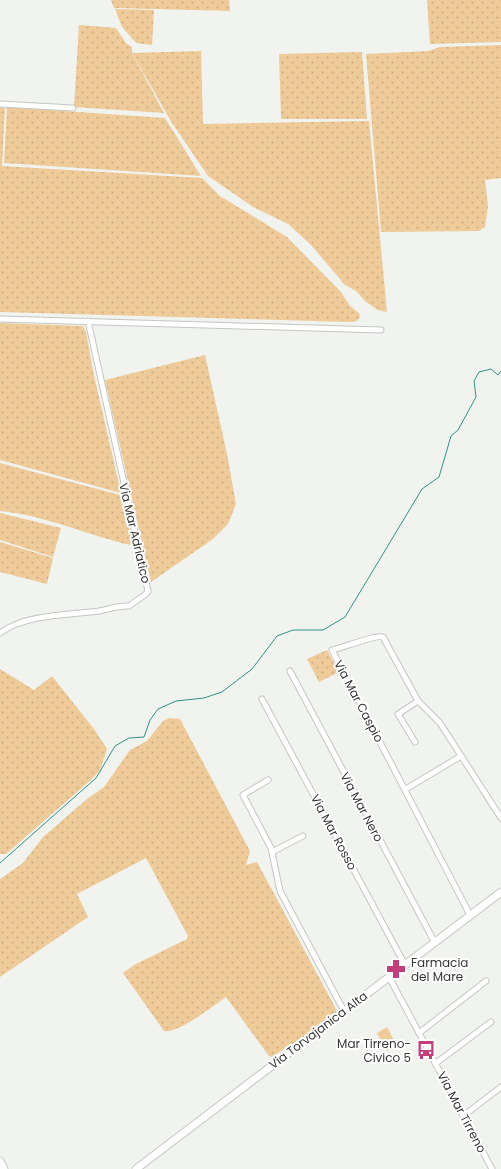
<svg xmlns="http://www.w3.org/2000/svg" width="501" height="1169" font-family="Poppins,sans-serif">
  <defs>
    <pattern id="grass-dots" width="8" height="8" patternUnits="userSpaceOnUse" patternTransform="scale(1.25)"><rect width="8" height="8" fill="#efcb99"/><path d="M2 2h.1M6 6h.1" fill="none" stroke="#ceaf84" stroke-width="1.8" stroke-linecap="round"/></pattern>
  </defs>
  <rect width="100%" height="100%" fill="#f1f3ef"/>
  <g fill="url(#grass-dots)">
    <path d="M111 0H229L230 11 114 8Z"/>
    <path d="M427 0H501V42L430 44Z"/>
    <path d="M115 9 154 10 152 45 136 43 122 27Z"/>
    <path d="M79 25 116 28 126 43 132 47V53L164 113 74 107Z"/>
    <path d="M501 45V178L485 180 488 206 485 227 479 231 381 232 366 54 428 51 440 47Z"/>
    <path d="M201 51 203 124 369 121 387 312 378 310 366 302 356 291 345 285 311 245 288 224 253 207 208 176 172 123 132 53Z"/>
    <path d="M362 52 367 119H281L279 54Z"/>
    <path d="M0 107 5 108 2 166 202 178 220 196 287 237 341 292 350 306 359 313 360 317 357 321 351 322 0 312Z"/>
    <path d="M7 107 165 118 201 176 4 163Z"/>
    <path d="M0 323 83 326 86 332 93 371 121 493 0 460Z"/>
    <path d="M205 355 227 454 236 504 228 524 213 539 151 582 105 380Z"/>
    <path d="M0 463 120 495 133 541 130 545C87 535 44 515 0 511Z"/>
    <path d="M0 513 61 528 53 557 0 540Z"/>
    <path d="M0 542 53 558 47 584 0 572Z"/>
    <path d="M327 650 339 672 319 682 307 659Z"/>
    <path d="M0 669 34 690 52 676 94 729 107 749 100 770 92 779 6 854H0Z"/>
    <path d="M169 718 180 719 250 851 246 865 257 862 336 1009 337 1015 272 1057 269 1056 226 997C213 1006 178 1034 164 1031L123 973 134 965 187 939 188 936 146 858 77 894 88 917 0 977V879L23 863 43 837 87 799 104 787 130 750 147 741 163 721Z"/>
  </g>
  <path fill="#efcb99" d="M387 1027 397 1046 387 1051 377 1033Z"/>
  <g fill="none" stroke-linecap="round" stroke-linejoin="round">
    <path stroke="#2f9387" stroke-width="1" d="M0 863 96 778 115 746 129 738 144 737 150 720 158 709 176 701 204 698 222 692 252 669 277 636 293 630H323L345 617 422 489 439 477 451 436 458 430 476 397 474 381 479 372 491 369 498 375 501 371"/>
    <g stroke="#c4c6c3" stroke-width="7">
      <g id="minor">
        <path d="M0 104 73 108"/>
        <path d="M0 319 381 330"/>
        <path d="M0 633C26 614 68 615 99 611 110 609 119 605 129 606L146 594 148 591 88 321"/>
        <path d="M290 671 435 943"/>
        <path d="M262 699 405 965"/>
        <path d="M418 701 440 723 501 818"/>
        <path d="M415 742 398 714 418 701 383 637C378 634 342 648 332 650L470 915"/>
        <path d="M268 780 243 795 271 848 280 891 344 1011"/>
        <path d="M406 789 461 756"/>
        <path d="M272 852 303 836"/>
        <path d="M389 977 492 1169"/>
        <path d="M419 1033 486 981"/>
        <path d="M436 1063 491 1022"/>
        <path d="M463 1116 501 1087"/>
      </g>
    </g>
    <g stroke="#c4c6c3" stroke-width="9">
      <g id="tertiary">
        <path d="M0 1161 4 1169"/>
        <path d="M136 1169 501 892"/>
      </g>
    </g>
    <use href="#minor" stroke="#fff" stroke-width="5"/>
    <use href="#tertiary" stroke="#fff" stroke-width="7"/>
  </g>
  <defs>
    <g id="pharmacy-bare" transform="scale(1.5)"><path d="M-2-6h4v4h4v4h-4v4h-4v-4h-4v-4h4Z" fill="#c43d7c" stroke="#fff" stroke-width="2.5" paint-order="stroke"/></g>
    <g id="bus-bare" transform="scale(1.5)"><path d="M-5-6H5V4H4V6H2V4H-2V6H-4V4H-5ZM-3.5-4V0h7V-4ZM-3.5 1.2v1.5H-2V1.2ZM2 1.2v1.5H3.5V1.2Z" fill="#c43d7c" stroke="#fff" stroke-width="2.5" paint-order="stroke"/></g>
  </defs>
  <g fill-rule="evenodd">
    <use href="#pharmacy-bare" x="396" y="969"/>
    <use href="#bus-bare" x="426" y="1050"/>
  </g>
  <g text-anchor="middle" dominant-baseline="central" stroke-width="4" stroke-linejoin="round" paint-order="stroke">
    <g font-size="12" fill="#353634" stroke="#fff">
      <text transform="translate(135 533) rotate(77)">Via Mar Adriatico</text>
      <text transform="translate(359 701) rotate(62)">Via Mar Caspio</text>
      <text transform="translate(362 807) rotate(62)">Via Mar Nero</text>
      <text transform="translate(334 832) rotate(62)">Via Mar Rosso</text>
      <text transform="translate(318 1030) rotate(-37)">Via Torvajanica Alta</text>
      <text transform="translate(462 1112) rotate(62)">Via Mar Tirreno</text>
    </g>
    <g font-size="12" fill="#353634" stroke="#fff" text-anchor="start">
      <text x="411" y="962">Farmacia<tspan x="411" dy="14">del Mare</tspan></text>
      <text x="411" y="1043" text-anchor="end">Mar Tirreno-<tspan x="411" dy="14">Civico 5</tspan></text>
    </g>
  </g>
</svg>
